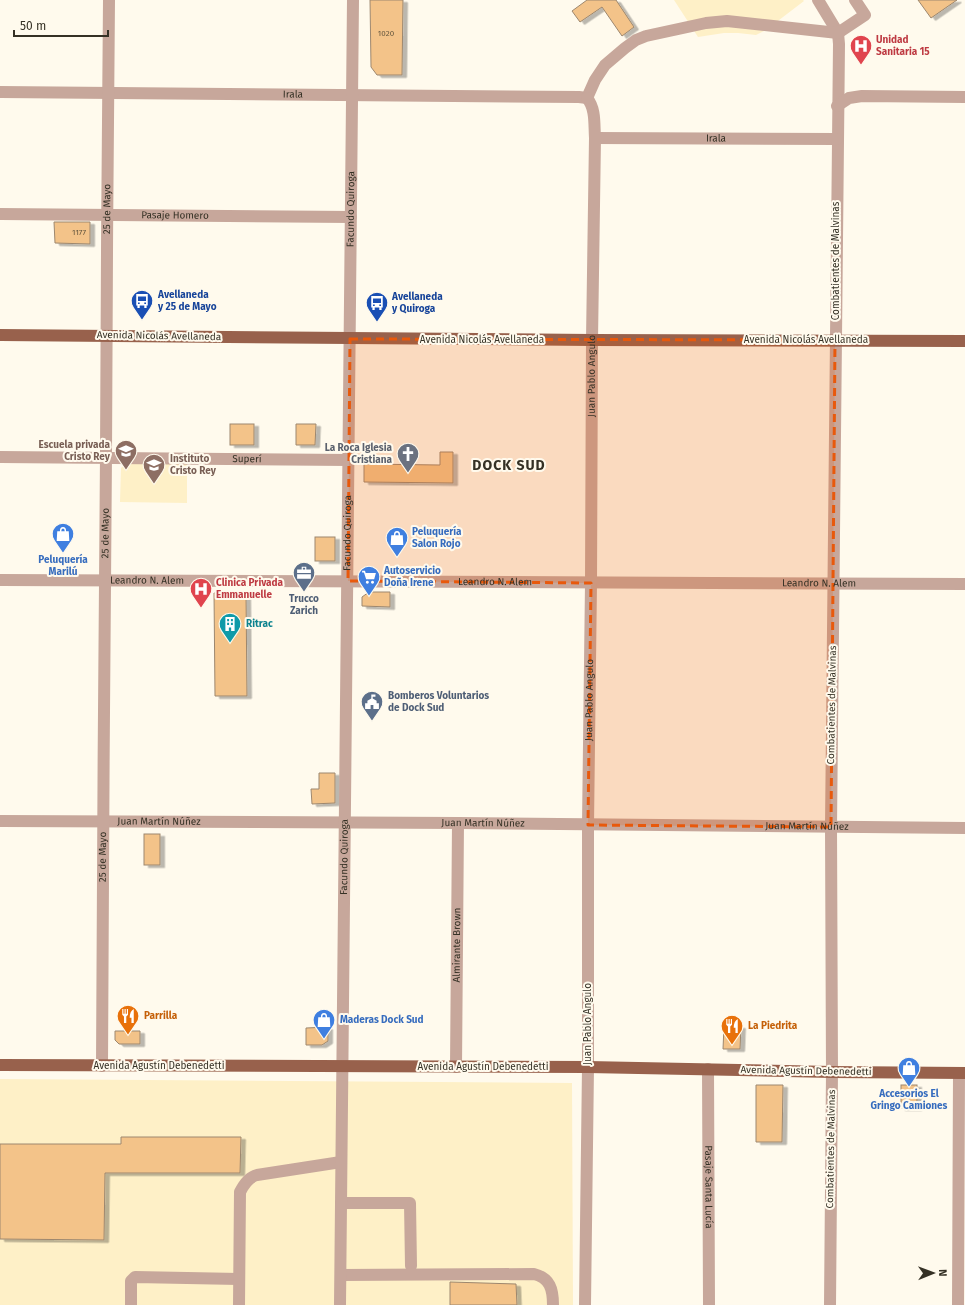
<svg xmlns="http://www.w3.org/2000/svg" width="965" height="1305" font-family="'Fira Sans',sans-serif">
  <defs>
    <filter id="shadow"><feDropShadow dx="4.5" dy="2.5" stdDeviation="0" flood-color="#0004"/></filter>
  </defs>
  <rect width="100%" height="100%" fill="#fffaed"/>
  <g fill="#fef0c7">
    <path d="M674 0H803L804 1 766 30 756 35 738 33H724L698 37Z"/>
    <path d="M127 463 187 464V503L120 502 121 468Z"/>
    <path d="M0 1079 572 1083 573 1305H0Z"/>
  </g>
  <g fill="#f3c389" stroke="#9d876e" filter="url(#shadow)">
    <path d="M370 0H403L402 75H377L371 67Z"/>
    <path d="M587 0H616L634 27 622 36 602 7 580 22 572 11Z"/>
    <path d="M918 0H957L931 18Z"/>
    <path d="M54 222H90V244L55 243Z"/>
    <rect x="230" y="424" width="24" height="21"/>
    <path d="M296 424H316L315 445H296Z"/>
    <path d="M440 452H453V483L364 482V464L440 465Z"/>
    <rect x="315" y="537" width="20" height="24"/>
    <path d="M369 592H390V607L362 606V597Z"/>
    <path d="M214 593H246L247 696H215Z"/>
    <path d="M319 773H335V803L312 804 311 789H319Z"/>
    <rect x="144" y="834" width="16" height="31"/>
    <path d="M724 1026H741L740 1049H723Z"/>
    <path d="M328 1027V1041L322 1045H306V1028Z"/>
    <path d="M115 1031H140V1044H119L115 1040Z"/>
    <path d="M756 1085H783L782 1142H756Z"/>
    <rect x="901" y="1085" width="16" height="23"/>
    <path d="M121 1137H241L240 1173H105L104 1240 0 1239V1144H121Z"/>
    <path d="M450 1282 516 1284 517 1305H450Z"/>
  </g>
  <g fill="none" stroke-linecap="round" stroke-linejoin="round">
    <g stroke="#c7a79b" stroke-width="12">
      <path d="M818 0 838 33 839 44 831 827 832 1072 830 1305"/>
      <path id="s1" d="M0 92 579 97 587 98"/>
      <path d="M587 98 595 80 605 65 625 48 636 40 646 36 706 23 727 21 838 33 865 15 855 0"/>
      <path d="M837 106 849 98 862 96 965 97"/>
      <path id="s2" d="M595 138 837 139"/>
      <path id="s3" d="M0 214 351 217"/>
      <path id="s4" d="M0 457 349 460"/>
      <path id="s5" d="M0 580 965 584"/>
      <path id="s6" d="M0 821 458 823 965 828"/>
      <path id="s7" d="M102 1066C102 862 105 659 106 455 107 303 107 152 109 0"/>
      <path id="s8" d="M456 1067 458 823"/>
      <path id="s9" d="M708 1069 709 1305"/>
      <path d="M341 1203H410L411 1266"/>
      <path d="M341 1275 534 1274C550 1278 553 1289 553 1305"/>
      <path d="M131 1305V1281L135 1277 239 1279"/>
      <path d="M239 1305 240 1192C244 1184 249 1177 257 1175L341 1162"/>
      <path id="s10" d="M340 1305 353 0"/>
      <path id="s11" d="M585 1305 588 1067V825L591 583 592 340 595 138C594 124 596 109 587 98"/>
      <path d="M958 1305 959 1073"/>
    </g>
    <g stroke="#98614c" stroke-width="12">
      <path d="M0 335 592 340 965 341"/>
      <path d="M0 1065 588 1067 832 1072 965 1073"/>
    </g>
  </g>
  <path fill="#e8590c" fill-opacity="0.2" stroke="#e8590c" stroke-width="3" stroke-dasharray="8 5" stroke-linejoin="round" d="M350 339 835 340 831 827 588 825 591 583 348 581Z"/>
  <defs>
    <g id="hospital-pin" transform="scale(1.15)"><path d="M0 17L-7.5 6A9.5 9.5 0 1 1 7.5 6Z" fill="#e0444e" stroke="#fffaed"/><path d="M-5-5h3v3.5h4V-5h3V5h-3V1.5h-4V5h-3Z" fill="#fff"/></g>
    <g id="bus-pin" transform="scale(1.15)"><path d="M0 17L-7.5 6A9.5 9.5 0 1 1 7.5 6Z" fill="#1a4fb4" stroke="#fffaed"/><path d="M-5-6H5V4H4V6H2V4H-2V6H-4V4H-5ZM-3.5-4V0h7V-4ZM-3.5 1.2v1.5H-2V1.2ZM2 1.2v1.5H3.5V1.2Z" fill="#fff"/></g>
    <g id="school-pin" transform="scale(1.15)"><path d="M0 17L-7.5 6A9.5 9.5 0 1 1 7.5 6Z" fill="#8d6e63" stroke="#fffaed"/><path d="M0-5L7-2L0 1L-7-2ZM-4 1L0 2.5L4 1V4Q0 6-4 4Z" fill="#fff"/></g>
    <g id="church-pin" transform="scale(1.15)"><path d="M0 17L-7.5 6A9.5 9.5 0 1 1 7.5 6Z" fill="#6b7280" stroke="#fffaed"/><path d="M-1.2-6h2.4v3.5h3.3v2.4h-3.3V6h-2.4V-.1h-3.3v-2.4h3.3Z" fill="#fff"/></g>
    <g id="shop-pin" transform="scale(1.15)"><path d="M0 17L-7.5 6A9.5 9.5 0 1 1 7.5 6Z" fill="#3f7fe0" stroke="#fffaed"/><path d="M-5-2.5h2.3a2.7 3.5 0 0 1 5.4 0H5L5.5 6h-11ZM-1.5-2.5h3a1.5 2.3 0 0 0-3 0Z" fill="#fff"/></g>
    <g id="office-pin" transform="scale(1.15)"><path d="M0 17L-7.5 6A9.5 9.5 0 1 1 7.5 6Z" fill="#5c6f8a" stroke="#fffaed"/><path d="M-6-3h4V-5.5h4V-3h4V5H-6ZM-1-4.5V-3h2v-1.5ZM-6 0V1H6V0Z" fill="#fff"/></g>
    <g id="supermarket-pin" transform="scale(1.15)"><path d="M0 17L-7.5 6A9.5 9.5 0 1 1 7.5 6Z" fill="#3f7fe0" stroke="#fffaed"/><path d="M-6-5.5h2.5l.6 2H6L4.5 2H-2.5L-4.4-4H-6ZM-1.5 3.2a1.3 1.3 0 1 0 .1 0ZM3 3.2a1.3 1.3 0 1 0 .1 0Z" fill="#fff"/></g>
    <g id="building-pin" transform="scale(1.15)"><path d="M0 17L-7.5 6A9.5 9.5 0 1 1 7.5 6Z" fill="#0f9aa8" stroke="#fffaed"/><path d="M-4-6H4V6H1V3H-1V6H-4ZM-2.5-4.3h1.7v1.8h-1.7ZM.8-4.3h1.7v1.8H.8ZM-2.5-1h1.7V.8h-1.7ZM.8-1h1.7V.8H.8Z" fill="#fff"/></g>
    <g id="civic-pin" transform="scale(1.15)"><path d="M0 17L-7.5 6A9.5 9.5 0 1 1 7.5 6Z" fill="#5c6f8a" stroke="#fffaed"/><path d="M-.6-6.5H3V-4.5H.6V-3L4-1V1h2V6H-6V1h2V-1L-.6-3ZM-1.2 2.5V6h2.4V2.5Z" fill="#fff"/></g>
    <g id="restaurant-pin" transform="scale(1.15)"><path d="M0 17L-7.5 6A9.5 9.5 0 1 1 7.5 6Z" fill="#e8710a" stroke="#fffaed"/><path d="M-5-6h1v4h1v-4h1v4h1v-4h1v5L-1.5 .5V6h-2V.5L-5-1ZM5-6V6H3V1.5H1.5Q1.5-4 5-6Z" fill="#fff"/></g>
  </defs>
  <g fill-rule="evenodd">
    <use href="#hospital-pin" x="861" y="46"/>
    <use href="#bus-pin" x="142" y="301"/>
    <use href="#bus-pin" x="377" y="303"/>
    <use href="#school-pin" x="126" y="451"/>
    <use href="#church-pin" x="408" y="454"/>
    <use href="#school-pin" x="154" y="465"/>
    <use href="#shop-pin" x="63" y="534"/>
    <use href="#shop-pin" x="397" y="538"/>
    <use href="#office-pin" x="304" y="573"/>
    <use href="#supermarket-pin" x="369" y="577"/>
    <use href="#hospital-pin" x="201" y="589"/>
    <use href="#building-pin" x="230" y="624"/>
    <use href="#civic-pin" x="372" y="702"/>
    <use href="#restaurant-pin" x="128" y="1016"/>
    <use href="#shop-pin" x="324" y="1020"/>
    <use href="#restaurant-pin" x="732" y="1026"/>
    <use href="#shop-pin" x="909" y="1068"/>
  </g>
  <g text-anchor="middle" dominant-baseline="central" stroke-width="4" stroke-linejoin="round" paint-order="stroke">
    <g font-size="8" fill="#64563e">
      <text x="386" y="33">1020</text>
      <text x="79" y="232">1177</text>
    </g>
    <g font-size="10" font-weight="bold" fill="#be3a42" stroke="#fffaed" text-anchor="start">
      <text x="876" y="40">Unidad<tspan x="876" dy="12">Sanitaria 15</tspan></text>
      <text x="216" y="583">Clinica Privada<tspan x="216" dy="12">Emmanuelle</tspan></text>
    </g>
    <g font-size="10" fill="#353125" stroke="#fffaed">
      <text stroke="none"><textPath href="#s1" startOffset="293">Irala</textPath></text>
      <text stroke="none"><textPath href="#s2" startOffset="121">Irala</textPath></text>
      <text stroke="none"><textPath href="#s7" startOffset="857">25 de Mayo</textPath></text>
      <text stroke="none"><textPath href="#s10" startOffset="1096">Facundo Quiroga</textPath></text>
      <text stroke="none"><textPath href="#s3" startOffset="175">Pasaje Homero</textPath></text>
      <text transform="translate(836 261) rotate(-90)">Combatientes de Malvinas</text>
      <text transform="translate(159 336) rotate(1)">Avenida Nicolás Avellaneda</text>
      <text x="482" y="340">Avenida Nicolás Avellaneda</text>
      <text x="806" y="340">Avenida Nicolás Avellaneda</text>
      <text stroke="none"><textPath href="#s11" startOffset="929">Juan Pablo Angulo</textPath></text>
      <text stroke="none"><textPath href="#s4" startOffset="247">Superí</textPath></text>
      <text stroke="none"><textPath href="#s7" startOffset="533">25 de Mayo</textPath></text>
      <text stroke="none"><textPath href="#s10" startOffset="772">Facundo Quiroga</textPath></text>
      <text stroke="none"><textPath href="#s5" startOffset="147">Leandro N. Alem</textPath></text>
      <text stroke="none"><textPath href="#s5" startOffset="495">Leandro N. Alem</textPath></text>
      <text stroke="none"><textPath href="#s5" startOffset="819">Leandro N. Alem</textPath></text>
      <text stroke="none"><textPath href="#s11" startOffset="605">Juan Pablo Angulo</textPath></text>
      <text transform="translate(832 705) rotate(-89)">Combatientes de Malvinas</text>
      <text stroke="none"><textPath href="#s6" startOffset="159">Juan Martín Núñez</textPath></text>
      <text stroke="none"><textPath href="#s6" startOffset="483">Juan Martín Núñez</textPath></text>
      <text stroke="none"><textPath href="#s6" startOffset="807">Juan Martín Núñez</textPath></text>
      <text stroke="none"><textPath href="#s7" startOffset="209">25 de Mayo</textPath></text>
      <text stroke="none"><textPath href="#s10" startOffset="448">Facundo Quiroga</textPath></text>
      <text stroke="none"><textPath href="#s8" startOffset="122">Almirante Brown</textPath></text>
      <text transform="translate(588 1024) rotate(-90)">Juan Pablo Angulo</text>
      <text x="159" y="1066">Avenida Agustín Debenedetti</text>
      <text x="483" y="1067">Avenida Agustín Debenedetti</text>
      <text transform="translate(806 1071) rotate(1)">Avenida Agustín Debenedetti</text>
      <text transform="translate(831 1149) rotate(-89)">Combatientes de Malvinas</text>
      <text stroke="none"><textPath href="#s9" startOffset="118">Pasaje Santa Lucía</textPath></text>
    </g>
    <g font-size="10" font-weight="bold" fill="#164399" stroke="#fffaed" text-anchor="start">
      <text x="158" y="295">Avellaneda<tspan x="158" dy="12">y 25 de Mayo</tspan></text>
      <text x="392" y="297">Avellaneda<tspan x="392" dy="12">y Quiroga</tspan></text>
    </g>
    <g font-size="10" font-weight="bold" fill="#785e54" stroke="#fffaed" text-anchor="end">
      <text x="110" y="445">Escuela privada<tspan x="110" dy="12">Cristo Rey</tspan></text>
      <text x="170" y="459" text-anchor="start">Instituto<tspan x="170" dy="12">Cristo Rey</tspan></text>
    </g>
    <g font-size="10" font-weight="bold" fill="#5b616d" stroke="#fffaed" text-anchor="end">
      <text x="392" y="448">La Roca Iglesia<tspan x="392" dy="12">Cristiana</tspan></text>
    </g>
    <g font-size="10" font-weight="bold" fill="#366cbe" stroke="#fffaed" text-anchor="start">
      <text x="412" y="532">Peluquería<tspan x="412" dy="12">Salon Rojo</tspan></text>
      <text x="63" y="560" text-anchor="middle">Peluquería<tspan x="63" dy="12">Marilú</tspan></text>
      <text x="384" y="571">Autoservicio<tspan x="384" dy="12">Doña Irene</tspan></text>
      <text x="340" y="1020">Maderas Dock Sud</text>
      <text x="909" y="1094" text-anchor="middle">Accesorios El<tspan x="909" dy="12">Gringo Camiones</tspan></text>
    </g>
    <g font-size="10" font-weight="bold" fill="#4e5e75" stroke="#fffaed">
      <text x="304" y="599">Trucco<tspan x="304" dy="12">Zarich</tspan></text>
      <text x="388" y="696" text-anchor="start">Bomberos Voluntarios<tspan x="388" dy="12">de Dock Sud</tspan></text>
    </g>
    <g font-size="10" font-weight="bold" fill="#0d838f" stroke="#fffaed" text-anchor="start">
      <text x="246" y="624">Ritrac</text>
    </g>
    <g font-size="10" font-weight="bold" fill="#c56008" stroke="#fffaed" text-anchor="start">
      <text x="144" y="1016">Parrilla</text>
      <text x="748" y="1026">La Piedrita</text>
    </g>
    <g font-size="14" font-weight="bold" letter-spacing="1" fill="#353125" stroke="#fffaed">
      <text x="509" y="465">DOCK SUD</text>
    </g>
  </g>
  <g transform="translate(933 1273) rotate(89)" stroke="#fffaed" stroke-width="3" paint-order="stroke">
  <path d="M0-3L7 15L0 10L-7 15Z" fill="#353125"/>
  <text y="-6" font-size="11" font-weight="bold" text-anchor="middle" fill="#353125">N</text>
  </g>
  <path d="M14 30v6h94v-6" fill="none" stroke="#353125" stroke-width="2"/>
  <text x="20" y="30" font-size="12" fill="#353125" stroke="#fffaed" stroke-width="3" paint-order="stroke">50 m</text>
</svg>
